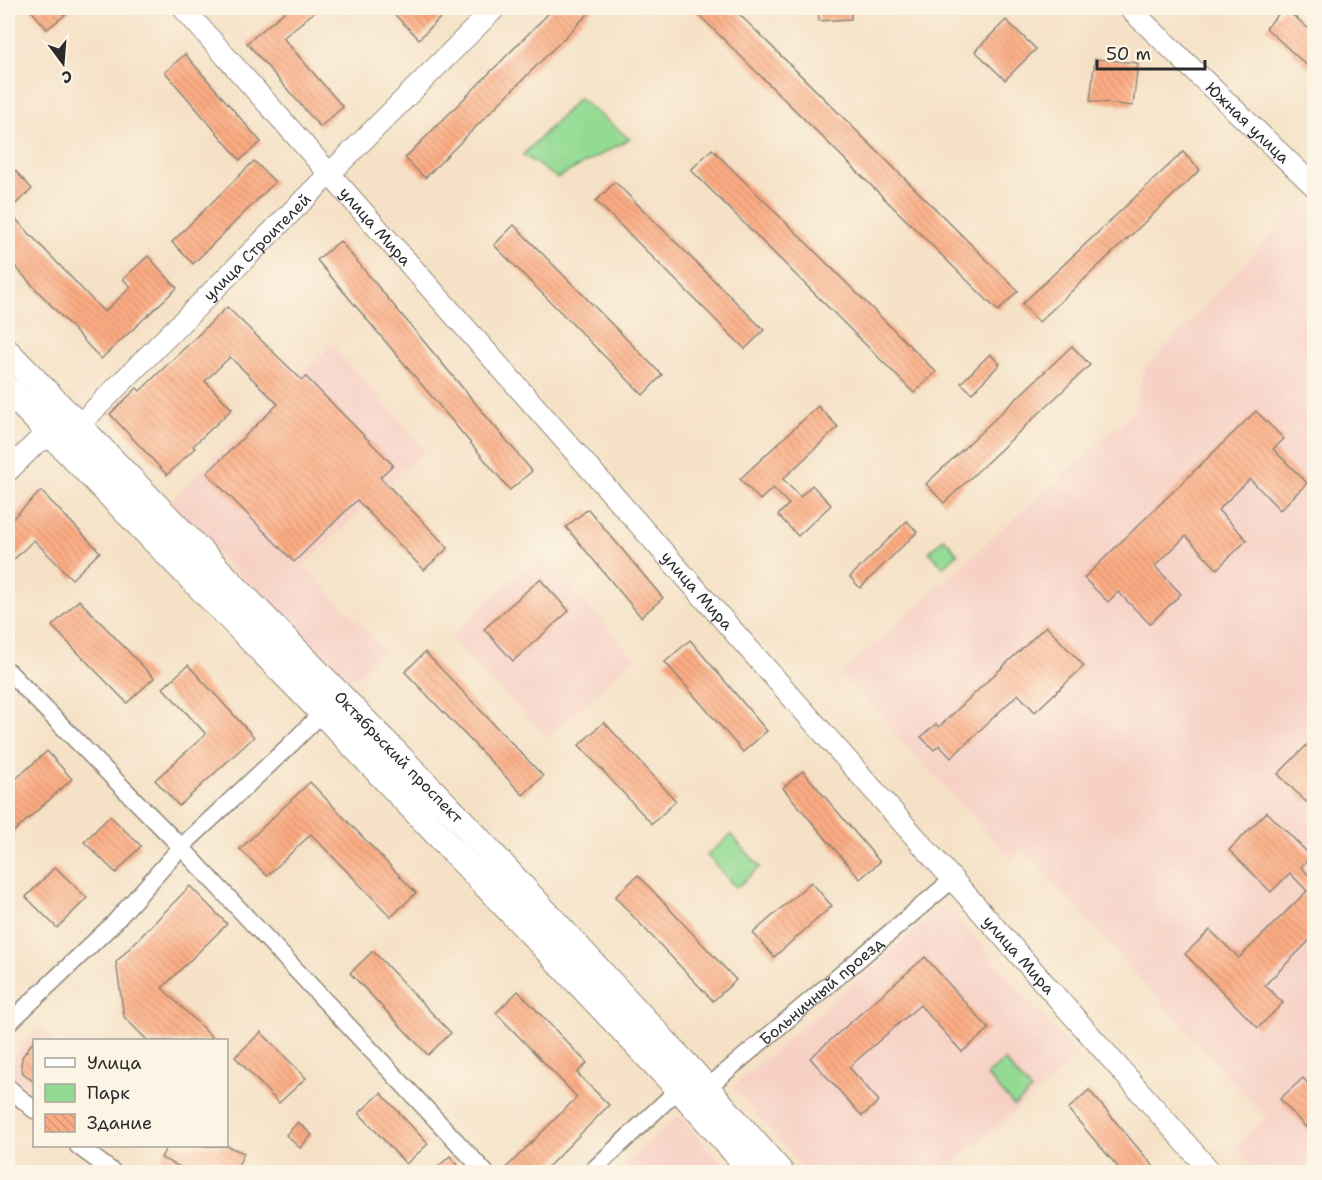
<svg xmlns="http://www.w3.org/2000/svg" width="1322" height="1180" font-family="'Shantell Sans',sans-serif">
  <defs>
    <pattern id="building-back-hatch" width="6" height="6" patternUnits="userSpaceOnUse" patternTransform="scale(1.5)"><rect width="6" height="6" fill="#fbab82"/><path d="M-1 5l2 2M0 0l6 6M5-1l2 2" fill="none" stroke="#d79370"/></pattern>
  </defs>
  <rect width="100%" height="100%" fill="#fcf5e5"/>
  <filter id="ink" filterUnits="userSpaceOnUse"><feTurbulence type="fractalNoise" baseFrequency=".0167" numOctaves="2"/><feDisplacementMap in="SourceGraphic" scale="12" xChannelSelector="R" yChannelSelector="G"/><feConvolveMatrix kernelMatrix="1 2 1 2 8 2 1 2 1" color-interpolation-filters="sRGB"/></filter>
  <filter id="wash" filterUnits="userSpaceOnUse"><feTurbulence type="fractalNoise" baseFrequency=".008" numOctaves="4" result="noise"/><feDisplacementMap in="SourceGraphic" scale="24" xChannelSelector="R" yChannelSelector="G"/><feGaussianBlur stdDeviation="1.35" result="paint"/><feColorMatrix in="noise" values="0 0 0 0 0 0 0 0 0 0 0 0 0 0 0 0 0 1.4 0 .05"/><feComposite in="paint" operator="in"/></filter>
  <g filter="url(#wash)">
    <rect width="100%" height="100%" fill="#f5e1c6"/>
    <g fill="#f7d1c6">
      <path d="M1299 206 1314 220V1172H1258L1234 1147 1265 1118 1023 849 1011 859 841 674 1133 412 1145 369Z"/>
      <path d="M332 345 425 450 303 565 384 650 344 687 170 502Z"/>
      <path d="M540 554 634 657 547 738 450 637Z"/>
      <path d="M945 904 1078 1057 944 1172H807L733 1087Z"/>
      <path d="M40 1027 57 1040H34V1092L8 1073V1063Z"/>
      <path d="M679 1116 730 1172H616Z"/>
    </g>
    <g fill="#93da93" stroke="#5f825f" stroke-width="1.5">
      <path d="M579 98 630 139 557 178 523 155Z"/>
      <path d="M944 538 958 554 943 567 929 552Z"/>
      <path d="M731 835 760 867 736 888 707 855Z"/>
      <path d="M1004 1060 1031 1091 1014 1106 987 1075Z"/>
    </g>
    <g id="blocks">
      <g fill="url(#building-back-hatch)">
        <path d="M29 8H74L47 29Z"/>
        <path d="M289 8H319L283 38 343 107 320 127 247 43Z"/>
        <path d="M388 8H429L440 18 419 39Z"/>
        <path d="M554 8H594L425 178 405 158Z"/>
        <path d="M692 8H733L1018 291 998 311Z"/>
        <path d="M818 8H851V19L819 21Z"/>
        <path d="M1284 8 1314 33V72L1266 28Z"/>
        <path d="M1006 20 1036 49 1005 80 975 51Z"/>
        <path d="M185 54 261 142 240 160 165 72Z"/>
        <path d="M1095 59 1138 63 1133 106 1090 101Z"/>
        <path d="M712 149 936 372 914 393 691 170Z"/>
        <path d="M1183 152 1200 170 1039 322 1022 304Z"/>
        <path d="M254 161 275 182 193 264 172 242Z"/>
        <path d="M8 163 32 189 8 211 104 312 131 287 123 279 148 256 177 288 101 359 8 259Z"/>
        <path d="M615 182 764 330 745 349 596 201Z"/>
        <path d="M514 225 662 375 643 395 494 245Z"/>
        <path d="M340 241 532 471 510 490 317 260Z"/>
        <path d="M227 307 302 380 306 377 393 465 380 477 448 548 424 570 357 500 294 562 207 473 278 404 230 357 205 381 232 409 193 446 195 448 167 475 110 414 137 388 140 391Z"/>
        <path d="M1072 346 1090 365 944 503 926 484Z"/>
        <path d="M990 354 1000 364 972 393 961 383Z"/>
        <path d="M818 406 838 427 783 479 800 497 812 485 831 505 798 536 778 515 789 504 773 488 760 500 740 479Z"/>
        <path d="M1256 411 1284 439 1273 449 1307 483 1280 510 1250 479 1218 510 1247 540 1217 569 1186 536 1155 566 1181 594 1150 624 1118 592 1108 602 1084 578Z"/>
        <path d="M41 491 100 552 72 579 34 540 8 565V523Z"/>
        <path d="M588 509 663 598 641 617 566 527Z"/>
        <path d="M907 521 917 532 860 588 850 577Z"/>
        <path d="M540 579 569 611 513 661 484 629Z"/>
        <path d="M79 600 154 678 127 703 52 626Z"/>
        <path d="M1046 626 1084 666 1035 712 1018 694 951 758 939 745 934 750 921 737 936 724 939 727Z"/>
        <path d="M690 640 767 731 743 752 665 662Z"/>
        <path d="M425 652 543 776 523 795 405 672Z"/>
        <path d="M188 665 254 737 179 806 155 780 206 734 163 688Z"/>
        <path d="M604 722 676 801 652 824 579 745Z"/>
        <path d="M1314 738V793L1306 802 1278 774Z"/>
        <path d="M47 751 72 779 8 837V786Z"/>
        <path d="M803 771 880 862 860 879 783 788Z"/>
        <path d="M310 782 416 893 391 917 311 834 267 876 240 849Z"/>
        <path d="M1267 812 1311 856 1301 867 1314 881V936L1265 985 1283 1003 1258 1028 1185 954 1210 930 1239 958 1307 891 1290 873 1271 892 1229 850Z"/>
        <path d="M110 816 141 846 116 873 84 842Z"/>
        <path d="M55 867 87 898 57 928 26 897Z"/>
        <path d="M638 875 736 980 713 1001 615 897Z"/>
        <path d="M811 882 832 906 774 957 753 933Z"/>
        <path d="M190 886 227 924 162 988 216 1041H148L124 1017 116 962Z"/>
        <path d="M373 951 451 1033 428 1055 350 973Z"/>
        <path d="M925 957 989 1029 962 1052 920 1005 849 1067 879 1101 862 1116 810 1058Z"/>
        <path d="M518 991 587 1063 577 1073 609 1105 542 1173H501L577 1097 496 1013Z"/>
        <path d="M261 1032 306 1078 279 1103 235 1057Z"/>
        <path d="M34 1040V1082L23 1073 21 1066 22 1057Z"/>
        <path d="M1303 1078 1314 1090V1136L1280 1099Z"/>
        <path d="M1089 1090 1159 1173H1123L1068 1109Z"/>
        <path d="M381 1093 428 1144 406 1164 359 1113Z"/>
        <path d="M298 1122 312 1135 300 1148 286 1135Z"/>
        <path d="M167 1146H227L244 1153 235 1173H193L161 1158Z"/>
        <path d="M450 1156 465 1173H431Z"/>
      </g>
    </g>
  </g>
  <g filter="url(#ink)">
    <use href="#blocks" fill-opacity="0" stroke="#908678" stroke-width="1.5"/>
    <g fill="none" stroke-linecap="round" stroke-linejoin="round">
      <g stroke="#908678" stroke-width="19">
        <g id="minor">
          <path d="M8 671 181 847 485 1172"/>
          <path d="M8 1024 113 924 181 847 290 745 317 718 321 711"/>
          <path d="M8 1087 34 1110"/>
          <path id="s1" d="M701 1093 952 880"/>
          <path d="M78 1146 113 1172"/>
          <path d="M591 1172 685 1083"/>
        </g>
      </g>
      <g stroke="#908678" stroke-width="23">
        <g id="tertiary">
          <path id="s2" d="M183 8 1211 1172"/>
          <path id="s3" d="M1129 8 1314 186"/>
          <path id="s4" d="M8 471 36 443 78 426 495 8"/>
        </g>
      </g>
      <g stroke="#908678" stroke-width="28">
        <g id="primary">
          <path id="s5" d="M8 353 465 825 694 1074 780 1172"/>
          <path d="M8 390 321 711 684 1094 753 1172"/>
        </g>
      </g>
      <use href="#minor" stroke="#fff" stroke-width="16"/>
      <use href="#tertiary" stroke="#fff" stroke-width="21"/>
      <use href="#primary" stroke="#fff" stroke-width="26"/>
    </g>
  </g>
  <g text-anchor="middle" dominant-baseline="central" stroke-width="4.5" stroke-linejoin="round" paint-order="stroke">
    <g font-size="16" fill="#2b2b2b" stroke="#fcf5e5">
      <text stroke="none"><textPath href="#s3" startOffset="165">Южная улица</textPath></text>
      <text stroke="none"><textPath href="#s2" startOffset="291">улица Мира</textPath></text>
      <text stroke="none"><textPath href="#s4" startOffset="338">улица Строителей</textPath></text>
      <text stroke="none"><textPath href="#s2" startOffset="777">улица Мира</textPath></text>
      <text stroke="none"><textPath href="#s5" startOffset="562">Октябрьский проспект</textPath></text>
      <text stroke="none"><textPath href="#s2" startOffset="1263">улица Мира</textPath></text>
      <text stroke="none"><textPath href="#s1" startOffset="158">Больничный проезд</textPath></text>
    </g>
  </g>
  <rect width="1322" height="1180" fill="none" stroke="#fcf5e5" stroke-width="30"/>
  <rect x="33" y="1039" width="195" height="108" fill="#fcf5e5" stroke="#a8a49b" stroke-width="1.5"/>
  <rect x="45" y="1058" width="30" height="9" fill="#ffffff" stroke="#a8a49b" stroke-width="1.5"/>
  <text x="87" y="1069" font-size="18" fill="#2b2b2b">Улица</text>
  <rect x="45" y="1084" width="30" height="18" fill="#93da93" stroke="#a8a49b" stroke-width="1.5"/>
  <text x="87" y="1099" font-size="18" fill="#2b2b2b">Парк</text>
  <rect x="45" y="1114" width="30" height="18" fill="url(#building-back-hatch)" stroke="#a8a49b" stroke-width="1.5"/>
  <text x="87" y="1129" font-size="18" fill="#2b2b2b">Здание</text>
  <g transform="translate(63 63) rotate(164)" stroke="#fcf5e5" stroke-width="4.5" paint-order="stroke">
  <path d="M0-4.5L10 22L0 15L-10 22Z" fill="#2b2b2b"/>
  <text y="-9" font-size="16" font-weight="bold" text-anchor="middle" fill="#2b2b2b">С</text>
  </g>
  <path d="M1097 60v9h108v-9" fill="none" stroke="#2b2b2b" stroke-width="3"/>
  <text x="1106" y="60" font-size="18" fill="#2b2b2b" stroke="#fcf5e5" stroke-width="4.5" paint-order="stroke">50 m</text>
</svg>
